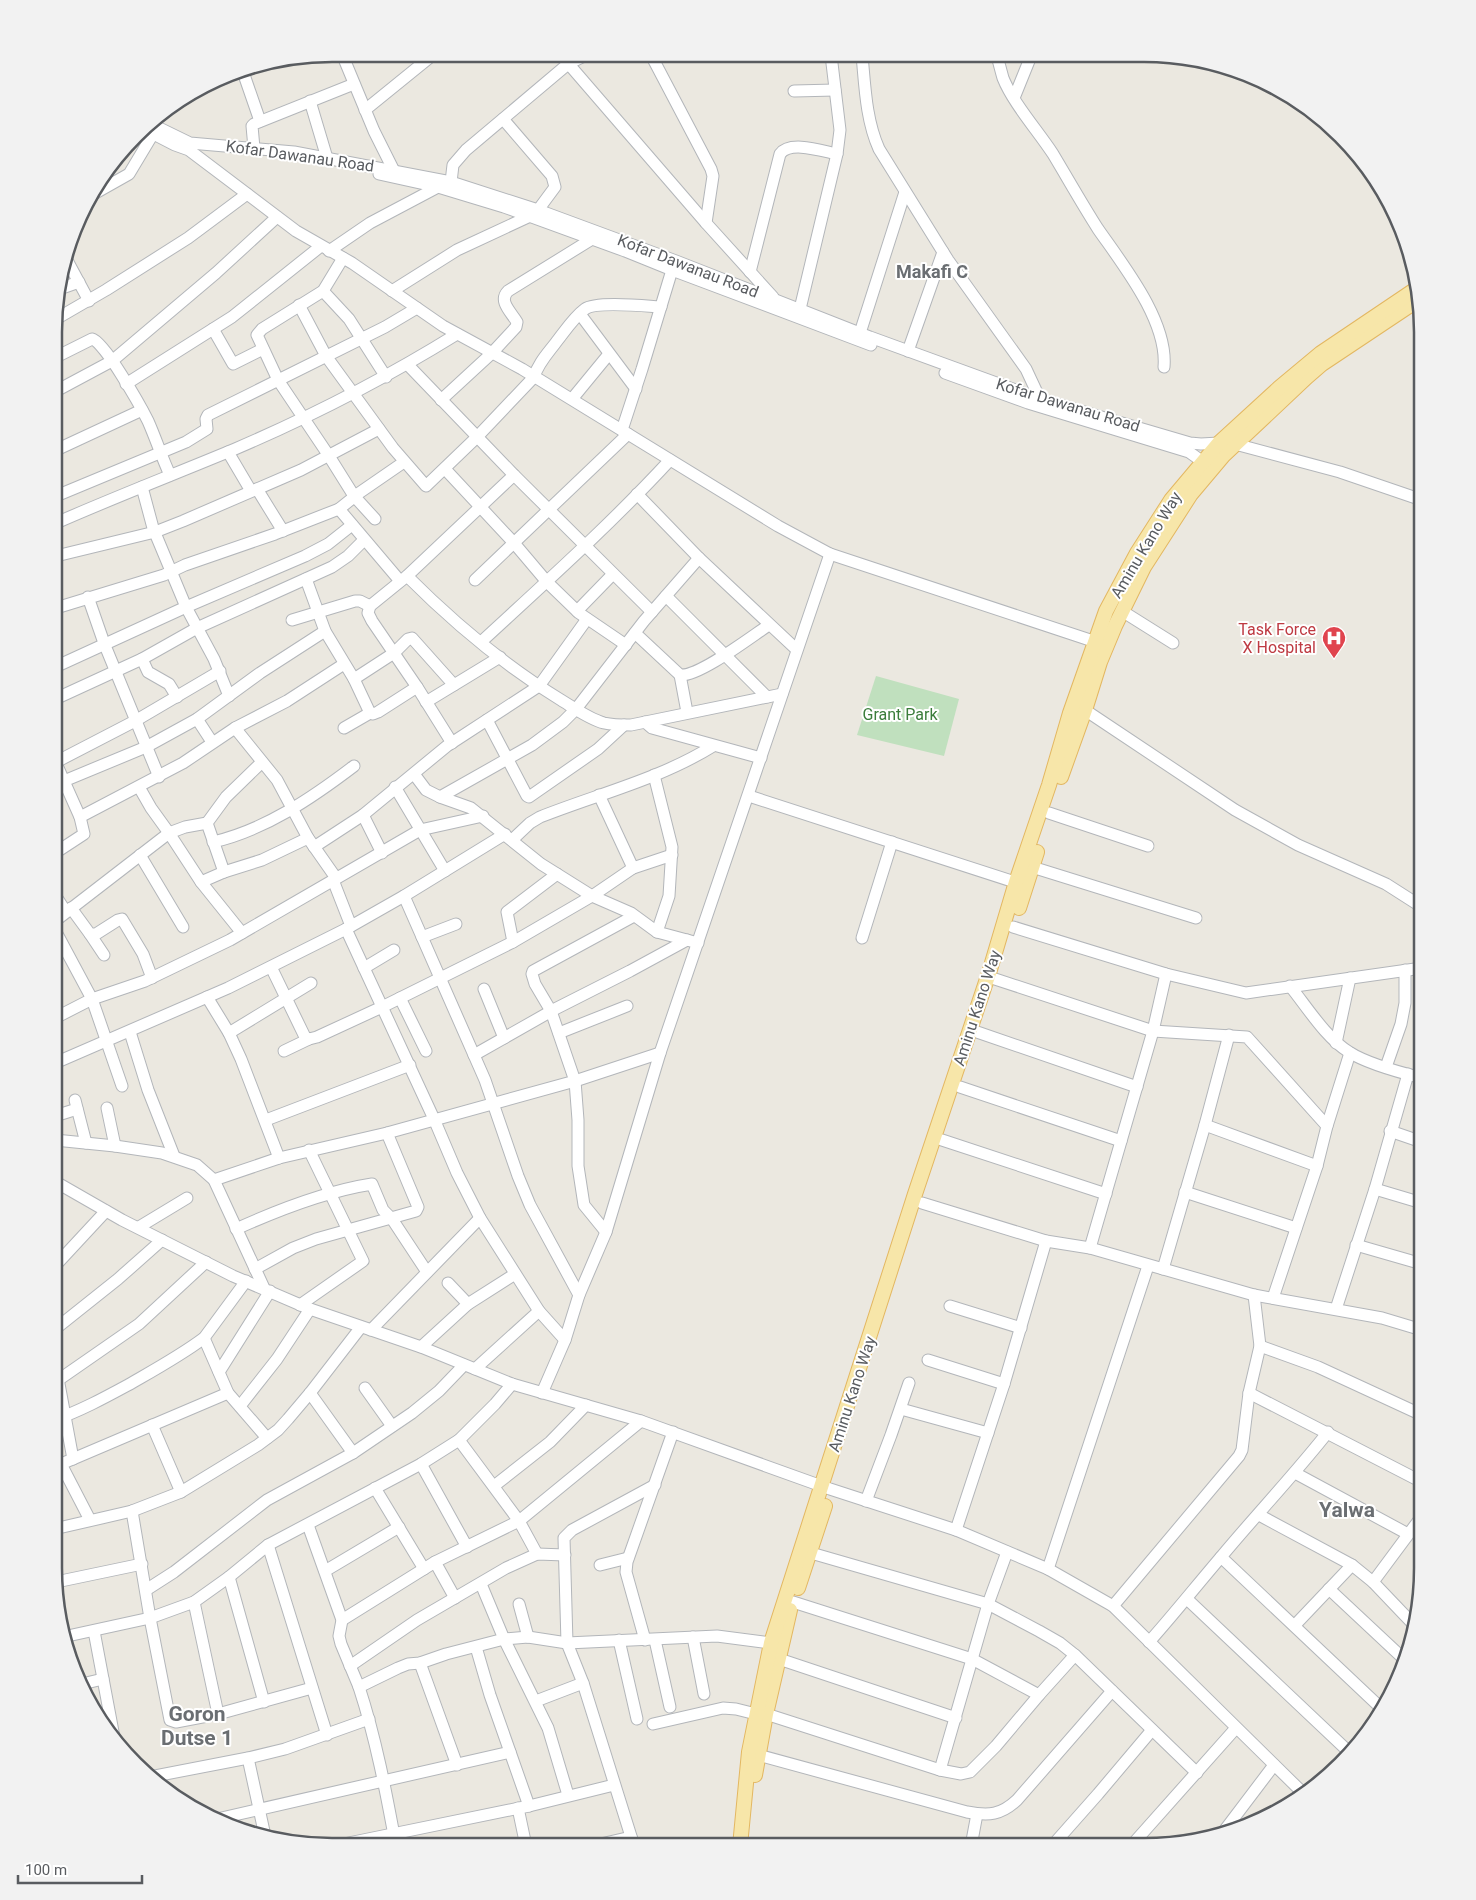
<svg xmlns="http://www.w3.org/2000/svg" width="1476" height="1900" font-family="Roboto,sans-serif">
  <rect width="100%" height="100%" fill="#ebe8e0"/>
  <path fill="#c0e0be" d="M876 676 959 699 944 756 857 735Z"/>
  <g fill="none" stroke-linecap="round" stroke-linejoin="round">
    <g stroke="#b3b6ba" stroke-width="13">
      <g id="minor">
        <path d="M342 54 374 131 393 169"/>
        <path d="M560 54 706 223 773 297"/>
        <path d="M651 55 711 169 713 176 706 223"/>
        <path d="M862 55C865 87 866 120 879 149L948 260 1026 369 1040 399"/>
        <path d="M997 56C999 63 1001 71 1003 78 1013 103 1038 131 1053 154 1068 179 1082 204 1098 229 1123 265 1168 321 1164 367"/>
        <path d="M242 69 260 121"/>
        <path d="M794 91 835 90"/>
        <path d="M1014 98 1031 56"/>
        <path d="M310 101 327 158"/>
        <path d="M365 110 434 54"/>
        <path d="M503 119 552 176 555 187 538 210"/>
        <path d="M149 123 190 143 294 152 451 182 538 210 676 261 870 337 1040 399 1190 443 1201 444 1219 443"/>
        <path d="M144 129 175 145 189 150 296 231 352 263 443 326 522 369 778 526 830 554 1096 642"/>
        <path d="M254 148 252 126 254 124 354 84"/>
        <path d="M379 174 438 187 504 207 625 251 672 270 871 345"/>
        <path d="M451 182 453 165 466 150 568 64 588 54"/>
        <path d="M90 196 129 174 153 134"/>
        <path d="M329 251 370 223 438 187"/>
        <path d="M343 258 323 291 262 329 257 335 278 380 329 456 354 496 375 519"/>
        <path d="M68 262 89 301"/>
        <path d="M750 272 780 154C790 140 822 151 837 154"/>
        <path d="M59 289 79 282"/>
        <path d="M323 291 349 319 386 377"/>
        <path d="M392 291 457 250 530 216"/>
        <path d="M299 305 326 356 393 448 426 486 477 437 534 377C538 363 549 352 557 341 565 331 574 317 585 309 596 301 645 306 661 307"/>
        <path d="M800 309 837 154 840 130 831 55"/>
        <path d="M580 314 636 389"/>
        <path d="M56 319 106 290 188 238 247 194"/>
        <path d="M213 329 233 364 263 349"/>
        <path d="M860 333 905 192"/>
        <path d="M908 351 943 252"/>
        <path d="M56 357 92 339C104 341 141 407 148 421 156 439 162 458 170 475"/>
        <path d="M408 365 514 475 652 612"/>
        <path d="M945 373 1028 403 1189 452 1203 462"/>
        <path d="M126 384 232 317 321 246"/>
        <path d="M56 391 112 361 216 273 277 217"/>
        <path d="M572 399 609 354"/>
        <path d="M441 400 492 353 516 327 517 322C511 312 498 301 508 291L592 239"/>
        <path d="M622 430 642 369 672 270"/>
        <path d="M1235 444 1340 472 1422 500"/>
        <path d="M56 450 142 410"/>
        <path d="M228 452 251 491"/>
        <path d="M445 469 514 543 547 582 579 613 626 645"/>
        <path d="M142 487 153 528 186 607 214 659 229 696"/>
        <path d="M257 489 283 531"/>
        <path d="M637 494 699 558 796 649"/>
        <path d="M56 496 186 442 207 429 206 419 208 415 385 327 417 308"/>
        <path d="M339 509 400 581"/>
        <path d="M56 523C115 497 175 474 235 449 312 416 386 378 457 334"/>
        <path d="M56 556 155 532 183 521 301 470 379 429"/>
        <path d="M407 576C454 623 505 666 561 700 574 708 589 719 604 723 613 725 622 725 631 725L782 694"/>
        <path d="M306 579 325 631 354 679 370 713 373 714 378 712 417 687"/>
        <path d="M475 580 628 434"/>
        <path d="M666 596 767 697"/>
        <path d="M88 597 104 643 159 777"/>
        <path d="M56 608 164 575 185 565 275 534 339 509 359 493 404 462"/>
        <path d="M577 611 613 574"/>
        <path d="M1122 611 1173 643"/>
        <path d="M292 620 355 601H360L370 606"/>
        <path d="M635 633 680 675C699 677 752 636 769 625"/>
        <path d="M481 642C545 583 611 524 670 460"/>
        <path d="M142 659 148 672 169 684 177 697"/>
        <path d="M55 667 186 607 305 556 328 544 352 525"/>
        <path d="M680 675 687 712"/>
        <path d="M354 679 394 653 408 639 412 638 454 685"/>
        <path d="M55 699 142 659 197 628 332 567 348 556 364 540"/>
        <path d="M426 702 500 657"/>
        <path d="M1085 710 1235 810 1298 845 1386 884 1422 907"/>
        <path d="M197 719 212 742"/>
        <path d="M487 720 527 796 529 797 598 749 624 725"/>
        <path d="M645 722 652 728 761 758"/>
        <path d="M235 728 277 780 308 838 336 878"/>
        <path d="M344 728 370 713"/>
        <path d="M452 743 417 687 372 621 368 613 370 606 407 576 514 475"/>
        <path d="M56 762 135 721 220 671"/>
        <path d="M414 774 426 790 440 797 471 808 541 864 592 896 631 913 657 932 698 943"/>
        <path d="M654 775 672 847 669 896 657 932"/>
        <path d="M64 781 146 747 197 719 260 673 325 631"/>
        <path d="M139 787 151 808 169 833 185 827 207 823"/>
        <path d="M395 787 445 871"/>
        <path d="M599 795 633 868"/>
        <path d="M749 796 1024 885"/>
        <path d="M440 797 532 745 563 722 576 709 644 621 699 558"/>
        <path d="M1049 813 1148 846"/>
        <path d="M80 817 183 763 235 728 287 701 344 664"/>
        <path d="M512 840 530 823 540 817C598 794 660 779 713 746"/>
        <path d="M213 842C265 830 312 798 354 766"/>
        <path d="M314 847 363 815"/>
        <path d="M55 853 84 834 80 817 55 761"/>
        <path d="M382 853 363 815 447 746 539 686 587 619"/>
        <path d="M140 855 183 927"/>
        <path d="M1032 867 1196 918"/>
        <path d="M224 872 207 823 226 797 262 762"/>
        <path d="M333 880 351 926"/>
        <path d="M201 882 224 872 262 860 308 838"/>
        <path d="M55 895 66 912"/>
        <path d="M404 896 485 1080 518 1176 530 1205 579 1295"/>
        <path d="M71 908 90 934H96L118 920 122 919 143 954 152 978"/>
        <path d="M55 921 169 833 201 882 242 933"/>
        <path d="M1013 927 1166 974 1246 993 1422 968"/>
        <path d="M346 929 434 1119 457 1173 480 1218 539 1311 565 1340"/>
        <path d="M55 930 92 999 122 1086"/>
        <path d="M90 934 104 955"/>
        <path d="M422 937 456 924"/>
        <path d="M862 938 892 842"/>
        <path d="M513 942 507 912 557 874"/>
        <path d="M271 967 305 1037 309 1039 317 1037 382 1007 513 942 592 896 633 868 672 855"/>
        <path d="M364 968 394 950"/>
        <path d="M995 979 1153 1031 1247 1037 1327 1126"/>
        <path d="M1290 986C1307 1007 1326 1038 1349 1052 1366 1063 1402 1073 1422 1078"/>
        <path d="M484 989 504 1038"/>
        <path d="M207 997 229 1033 241 1059 279 1158"/>
        <path d="M400 998 426 1051"/>
        <path d="M55 1018 92 999 145 981 230 940 420 830 483 816"/>
        <path d="M130 1032 148 1090 174 1156"/>
        <path d="M977 1032 1137 1087"/>
        <path d="M229 1033 311 983"/>
        <path d="M559 1033 627 1006"/>
        <path d="M1336 1043 1350 978"/>
        <path d="M284 1051 309 1039"/>
        <path d="M474 1055 555 1009 630 971 687 940"/>
        <path d="M55 1063 228 988 346 929 404 896 505 834"/>
        <path d="M1386 1067 1401 1024 1405 1003V970"/>
        <path d="M960 1087 1121 1141"/>
        <path d="M75 1100 86 1143"/>
        <path d="M107 1108 115 1146"/>
        <path d="M55 1116 77 1109"/>
        <path d="M266 1120 410 1065"/>
        <path d="M1205 1125 1317 1166"/>
        <path d="M1390 1131 1422 1142"/>
        <path d="M55 1140 115 1146 162 1153 197 1165 214 1180 264 1288"/>
        <path d="M942 1140 1106 1194"/>
        <path d="M214 1180 279 1158 387 1133 575 1081 660 1053"/>
        <path d="M54 1181 122 1220 233 1276 310 1309 421 1347 512 1384 641 1421 830 1489 956 1530 1048 1569 1113 1606 1304 1794"/>
        <path d="M1375 1189 1422 1203"/>
        <path d="M1185 1192 1296 1228"/>
        <path d="M922 1203 1046 1241 1090 1248 1254 1295 1382 1318 1422 1330"/>
        <path d="M139 1227 187 1198"/>
        <path d="M236 1229C278 1210 327 1191 372 1184L383 1210 392 1219 427 1272"/>
        <path d="M606 1232 584 1205 578 1166V1120L575 1081 551 1011 535 984 532 974 533 971 634 916"/>
        <path d="M1356 1245 1422 1264"/>
        <path d="M1090 1248 1153 1031 1166 974"/>
        <path d="M54 1267 106 1211"/>
        <path d="M255 1269 293 1248 316 1239 416 1211 418 1207 387 1133"/>
        <path d="M1163 1269 1205 1125 1229 1035"/>
        <path d="M448 1283 468 1304"/>
        <path d="M1273 1298 1317 1166 1327 1126 1350 1053"/>
        <path d="M300 1305 363 1261 309 1150"/>
        <path d="M950 1306 1021 1328"/>
        <path d="M1336 1309 1375 1189 1408 1074"/>
        <path d="M54 1330 118 1279 162 1240"/>
        <path d="M371 1330 480 1218"/>
        <path d="M204 1338 228 1393 267 1438"/>
        <path d="M1260 1346 1318 1367 1422 1415"/>
        <path d="M421 1347 468 1304 515 1274"/>
        <path d="M54 1357 73 1459"/>
        <path d="M928 1360 1004 1384"/>
        <path d="M475 1369 539 1311"/>
        <path d="M219 1372 270 1291"/>
        <path d="M54 1383 139 1324 206 1262"/>
        <path d="M365 1388 392 1426"/>
        <path d="M310 1393 353 1453"/>
        <path d="M542 1393 565 1340 579 1295 606 1232 660 1053 830 554"/>
        <path d="M1249 1393 1422 1482"/>
        <path d="M240 1406 277 1359 310 1309"/>
        <path d="M901 1409 988 1433"/>
        <path d="M54 1420C80 1411 104 1398 128 1385 154 1370 180 1356 204 1338L246 1281"/>
        <path d="M152 1425 181 1492"/>
        <path d="M459 1440 519 1521 537 1554"/>
        <path d="M61 1464 90 1520"/>
        <path d="M421 1464 467 1547"/>
        <path d="M54 1467 228 1393"/>
        <path d="M1295 1473 1408 1534"/>
        <path d="M494 1486 550 1442 586 1405"/>
        <path d="M375 1488 424 1569"/>
        <path d="M866 1501 891 1435 909 1383"/>
        <path d="M132 1511 150 1618 170 1720 176 1722 218 1714 312 1688"/>
        <path d="M1259 1515 1352 1565 1373 1582 1414 1625"/>
        <path d="M308 1525 342 1620 339 1636 341 1644 359 1687"/>
        <path d="M54 1529 132 1511 181 1492 258 1445 278 1430 288 1419 310 1393 361 1327"/>
        <path d="M956 1530 1004 1384 1046 1241"/>
        <path d="M268 1545 327 1735"/>
        <path d="M811 1553 988 1604 1039 1631 1060 1643 1075 1655 1197 1773"/>
        <path d="M1221 1557 1382 1709"/>
        <path d="M435 1562 455 1598"/>
        <path d="M600 1565 628 1558"/>
        <path d="M1048 1569 1148 1266"/>
        <path d="M325 1571 399 1527"/>
        <path d="M229 1577 264 1702"/>
        <path d="M56 1582 142 1564"/>
        <path d="M1373 1582 1422 1516"/>
        <path d="M481 1584 504 1639 548 1728 568 1795"/>
        <path d="M1329 1589 1406 1661"/>
        <path d="M146 1590 174 1572 267 1500 353 1453 412 1413 439 1391 464 1365"/>
        <path d="M1187 1599 1349 1752"/>
        <path d="M194 1602 218 1714"/>
        <path d="M793 1602 972 1659 1039 1695"/>
        <path d="M519 1604 528 1637"/>
        <path d="M1113 1606 1239 1456 1242 1450 1249 1393 1260 1346 1254 1295"/>
        <path d="M342 1620 435 1562 519 1521 641 1421"/>
        <path d="M1295 1625 1352 1565"/>
        <path d="M94 1631 114 1737"/>
        <path d="M63 1637 150 1618 194 1602 229 1577 268 1545 421 1464 459 1440 495 1404 512 1384"/>
        <path d="M693 1637 704 1694"/>
        <path d="M619 1640 637 1719"/>
        <path d="M645 1640 626 1572 627 1562 673 1432"/>
        <path d="M655 1640 670 1707"/>
        <path d="M1149 1642C1174 1614 1197 1585 1221 1557 1256 1515 1294 1475 1328 1432"/>
        <path d="M476 1647 490 1695 529 1806"/>
        <path d="M779 1659 956 1718"/>
        <path d="M420 1663 457 1765"/>
        <path d="M350 1666 417 1620 506 1568 537 1554 565 1555"/>
        <path d="M82 1684 103 1679"/>
        <path d="M536 1701 583 1683"/>
        <path d="M766 1714 940 1770 961 1774 970 1772 996 1746 1039 1695 1075 1655"/>
        <path d="M653 1724 723 1708 736 1709 756 1714"/>
        <path d="M758 1755 967 1812C989 1816 1001 1815 1017 1800L1112 1691"/>
        <path d="M248 1758 265 1836"/>
        <path d="M940 1770 988 1604 1007 1552"/>
        <path d="M150 1777 248 1758 285 1749 369 1719"/>
        <path d="M518 1808 526 1846"/>
        <path d="M217 1819 510 1752"/>
        <path d="M1221 1835 1274 1765"/>
        <path d="M334 1846 529 1806 614 1785"/>
        <path d="M396 1846C386 1792 376 1739 359 1687L398 1668 408 1664 420 1663 446 1654 504 1639 528 1637 567 1643 717 1636 771 1643"/>
        <path d="M592 1846 631 1837"/>
        <path d="M634 1846 583 1683 567 1643 564 1538 572 1530 655 1485"/>
        <path d="M971 1846 977 1814"/>
        <path d="M1052 1846 1098 1794 1152 1730"/>
        <path d="M1131 1846 1236 1728"/>
      </g>
    </g>
    <g stroke="#e3b761" stroke-width="16">
      <g id="major">
        <path d="M1061 777 1085 710 1100 662 1115 626 1144 567 1191 494 1223 456 1307 377 1322 364 1418 300"/>
        <path d="M1019 908 1037 852"/>
        <path d="M798 1588 825 1506"/>
        <path d="M755 1775 766 1714 790 1610"/>
        <path d="M740 1846 749 1752 771 1643 915 1194 989 973 1016 882 1049 785 1070 713 1106 611 1137 553 1171 500 1219 443 1279 388 1321 353 1416 289"/>
      </g>
    </g>
    <use href="#minor" stroke="#fff" stroke-width="11"/>
    <use href="#major" stroke="#f7e6a9" stroke-width="14"/>
  </g>
  <defs>
    <g id="hospital-pin" transform="scale(1.25)"><path d="M0 17L-7.5 6A9.5 9.5 0 1 1 7.5 6Z" fill="#e0444e" stroke="#fff"/><path d="M-5-5h3v3.5h4V-5h3V5h-3V1.5h-4V5h-3Z" fill="#fff"/></g>
  </defs>
  <g fill-rule="evenodd">
    <use href="#hospital-pin" x="1334" y="638"/>
  </g>
  <g text-anchor="middle" dominant-baseline="central" stroke-width="4" stroke-linejoin="round" paint-order="stroke">
    <g font-size="16" fill="#595c60" stroke="#fff">
      <text transform="translate(300 156) rotate(8)">Kofar Dawanau Road</text>
      <text transform="translate(688 266) rotate(21)">Kofar Dawanau Road</text>
      <text transform="translate(1068 405) rotate(17)">Kofar Dawanau Road</text>
      <text transform="translate(1146 545) rotate(-59)">Aminu Kano Way</text>
      <text transform="translate(977 1008) rotate(-72)">Aminu Kano Way</text>
      <text transform="translate(852 1394) rotate(-72)">Aminu Kano Way</text>
    </g>
    <g font-size="16" fill="#be3a42" stroke="#fff" text-anchor="end">
      <text x="1316" y="629">Task Force<tspan x="1316" dy="18">X Hospital</tspan></text>
    </g>
    <g font-size="16" fill="#3b7d3b" stroke="#fff">
      <text x="900" y="714">Grant Park</text>
    </g>
    <g font-size="18" font-weight="bold" fill="#6a6e72" stroke="#fff">
      <text x="932" y="271">Makafi C</text>
    </g>
    <g font-size="21" font-weight="bold" fill="#6a6e72" stroke="#fff">
      <text x="1347" y="1510">Yalwa</text>
      <text x="197" y="1714">Goron<tspan x="197" dy="24">Dutse 1</tspan></text>
    </g>
  </g>
  <path d="M0 0H1476V1900H0ZM332 62H1144A270 270 0 0 1 1414 332V1568A270 270 0 0 1 1144 1838H332A270 270 0 0 1 62 1568V332A270 270 0 0 1 332 62Z" fill="#f2f2f2" fill-rule="evenodd"/>
  <path fill="none" stroke="#595c60" stroke-width="2.5" d="M332 62H1144A270 270 0 0 1 1414 332V1568A270 270 0 0 1 1144 1838H332A270 270 0 0 1 62 1568V332A270 270 0 0 1 332 62Z"/>
  <path d="M18 1875v8h124v-8" fill="none" stroke="#595c60" stroke-width="2.5"/>
  <text x="25" y="1875" font-size="15" fill="#595c60" stroke="#ffffff" stroke-width="4" paint-order="stroke">100 m</text>
</svg>
